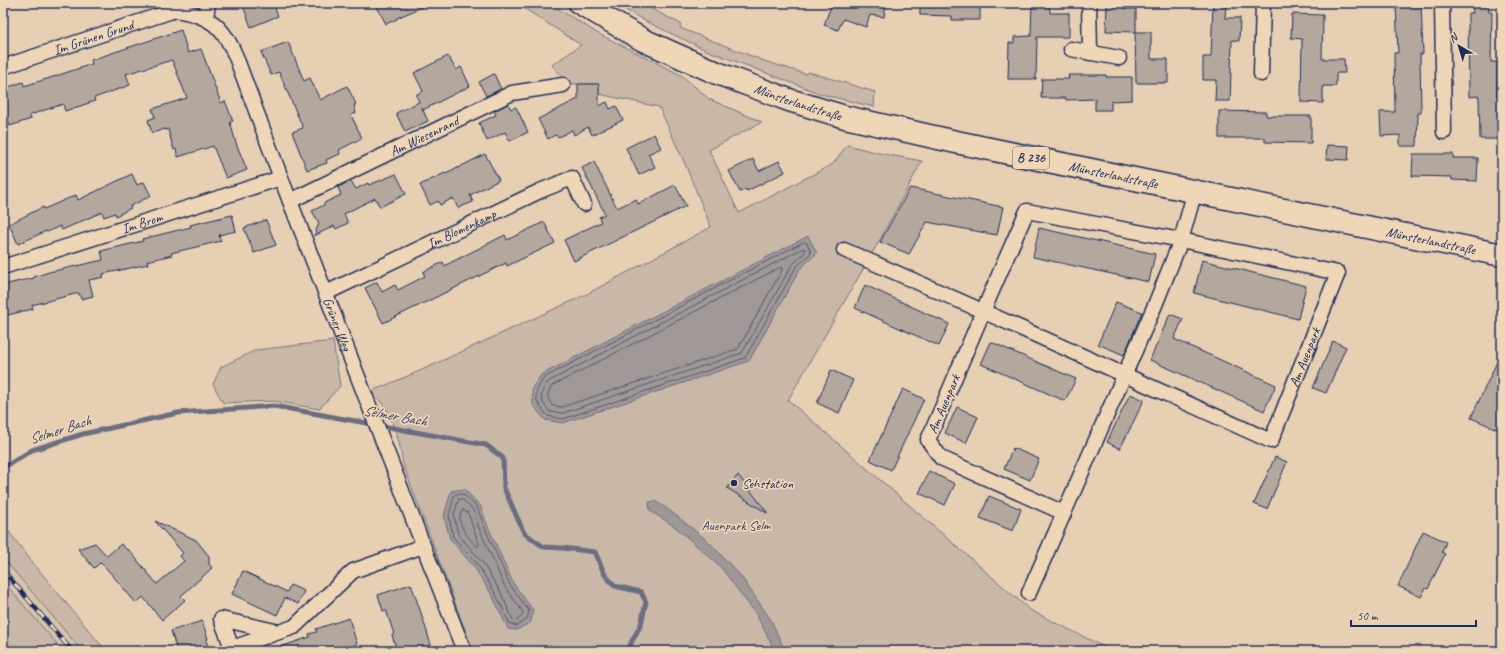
<svg xmlns="http://www.w3.org/2000/svg" width="1505" height="654" font-family="Caveat,sans-serif">
  <rect width="100%" height="100%" fill="#e7cfb3"/>
  <filter id="ink" filterUnits="userSpaceOnUse"><feTurbulence type="fractalNoise" baseFrequency=".025" numOctaves="2"/><feDisplacementMap in="SourceGraphic" scale="8" xChannelSelector="R" yChannelSelector="G"/><feConvolveMatrix kernelMatrix="1 2 1 2 8 2 1 2 1" color-interpolation-filters="sRGB"/></filter>
  <g filter="url(#ink)">
    <path fill="#d8c3ad" d="M3 558 82 651H63L3 581Z"/>
    <g fill="#c9b8a7" stroke="#727482">
      <path d="M516 3H549L597 33 681 75 709 99 762 122 709 150 739 213 833 164 847 145 883 154 922 161 878 243 788 400 1030 610 1112 651H473L403 464 399 442 388 411 372 391 422 370 587 294 711 227 685 164 659 107 599 94V84H569L552 65 581 45Z"/>
      <path d="M614 3H640L681 24 680 28 764 61 806 74 809 72 875 92 874 107 821 94 706 50 647 22Z"/>
      <path d="M333 341 340 386 319 409 274 401 223 403 213 384 221 367 256 350Z"/>
      <path d="M3 524 33 563 106 651H82L3 558Z"/>
      <path d="M3 581 63 651H3Z"/>
    </g>
    <g fill="#a09896" stroke="#6b6e80">
      <path d="M808 236 817 253 800 269 749 361 563 423 545 420 533 405 532 388 541 375Z"/>
      <path d="M464 489 480 505 487 524 513 583 533 610 531 622 517 630 508 629 492 595 474 567 450 539 444 516 451 491Z"/>
      <path d="M655 501 669 510 709 542 740 575 771 620 785 651H775L756 614 719 565 674 526 650 511 649 502Z"/>
    </g>
    <g fill="none" stroke-linecap="round" stroke-linejoin="round">
      <g stroke="#505974" stroke-width="1">
        <path d="M804 242 807 243 811 253 796 267 745 358 563 419 548 416C534 401 532 395 544 378Z"/>
        <path d="M802 249H805V252L792 265 742 353 563 413 550 412C540 400 538 395 548 382Z"/>
        <path d="M779 268H782V270L738 349 562 407 553 406C547 399 546 394 552 386Z"/>
        <path d="M456 494H463L477 507 484 526 510 585 529 611 527 619 517 626 510 624 495 593 478 565 453 537 449 516 454 496Z"/>
        <path d="M459 499H462L473 510 479 528 505 587 523 612 522 616 516 621 513 620 500 591 482 562 458 534 454 516Z"/>
        <path d="M463 510 468 513 479 544 478 546H476C468 537 453 521 463 510Z"/>
      </g>
      <path stroke="#6b6e80" stroke-width="5" d="M3 468 32 450 83 434 178 413 274 406 486 445 503 458 504 488 524 533 544 547 563 548 595 552 605 575 615 586 641 592 646 602 641 624 630 645 634 651"/>
    </g>
    <g fill="#b4a89e" stroke="#1b2f5e">
      <path d="M242 3H273L278 16 251 27Z"/>
      <path d="M375 3H431L397 18V19L386 24Z"/>
      <path d="M832 3H886L884 17 870 15 866 27 843 19 838 30 824 25Z"/>
      <path d="M920 3H980V20H952V16L920 15Z"/>
      <path d="M1032 3H1049L1050 13H1069V37H1037L1036 79H1008L1009 43H1014V37L1031 36Z"/>
      <path d="M1107 3H1125V9H1136V32L1106 31Z"/>
      <path d="M1213 3H1226L1225 18H1240L1239 41 1232 40 1230 101H1215L1216 80H1203V57H1211Z"/>
      <path d="M1396 3H1421L1423 54H1420L1421 113H1418L1417 146H1400V135L1381 136 1380 112H1395L1394 53H1398Z"/>
      <path d="M1488 4 1489 12H1492L1491 62H1497V96H1502V135L1501 139H1480L1479 96 1469 97 1468 13H1473L1472 5Z"/>
      <path d="M1292 14 1323 15 1322 59H1344L1345 73H1336V86H1323V103L1301 102 1302 39 1291 38Z"/>
      <path d="M181 30 188 53 201 49 221 103 225 101 233 121 230 122 236 143 247 170 226 178 213 146 178 157 176 149 174 150 168 129 165 130V129L152 133 148 120 155 117 152 109 187 98 172 60 126 74 130 85 94 98 95 101 65 111 63 104 30 115 31 119 10 126 3 104V89L23 82 24 86 53 77 92 64 91 60Z"/>
      <path d="M1135 32H1151V59H1168V83H1136Z"/>
      <path d="M288 42 304 81 310 78 320 100 347 86 356 104 354 105 356 113 351 115 362 138 339 150 340 154 326 160 327 163 307 170 292 132 303 128 279 72 271 75 261 52Z"/>
      <path d="M448 56 456 70 461 67 470 86 423 110 421 106 428 121 405 132 396 113 419 102 416 95 423 91 414 73Z"/>
      <path d="M494 74 501 89 486 96 479 82Z"/>
      <path d="M1068 75H1106V77H1132V100L1111 101V110H1095V99L1066 100V98H1041L1042 79H1069Z"/>
      <path d="M578 84H599V106L607 102 610 109 616 106 623 120 592 135 588 127 574 135 572 130 559 137 555 135 548 139 538 119 578 99Z"/>
      <path d="M508 104 511 109 516 107 528 132 510 141 505 132 487 141 479 123 496 115 494 111Z"/>
      <path d="M1219 111 1266 112V116H1311V143L1265 142V138H1219Z"/>
      <path d="M654 134 661 148 648 154 655 167 639 175 626 148Z"/>
      <path d="M1327 145 1349 146 1348 160 1326 159Z"/>
      <path d="M485 154 499 180 470 195 473 202 458 208 453 198 440 205 438 201 430 205 420 185 445 173 446 174Z"/>
      <path d="M1413 154H1453V158H1478L1477 181 1452 180V177L1412 176Z"/>
      <path d="M753 159 759 171 779 161 785 172 747 191 746 189 740 192 729 171Z"/>
      <path d="M594 162 617 208 636 199 638 204 675 185 686 206 574 261 564 240 601 222 599 217 605 214 582 168Z"/>
      <path d="M132 174 137 185 144 182 151 196 130 206 131 208 116 216 115 213 104 217 102 212 62 230 60 226 47 232 46 231 18 244 9 224 43 207 44 209 76 195 78 200Z"/>
      <path d="M396 174 406 194 380 207 375 198 344 214 348 223 336 229 334 226 314 236 319 223 312 211 324 205V203L341 195 338 187 351 181 356 189 368 183 369 185Z"/>
      <path d="M910 188 1003 207 997 235 927 222 909 254 880 242Z"/>
      <path d="M232 215 236 231 219 235 221 241 171 253 172 255 147 261 148 264 103 274 104 277 89 280 93 296 81 299 79 293 32 305 33 309 3 316V285L34 278V277L49 272 103 260 101 251 143 241 142 239 191 227 190 225Z"/>
      <path d="M266 220 276 245 254 253 244 228Z"/>
      <path d="M544 222 555 243 507 266 506 263 383 323 365 288 377 282 382 292 395 285 398 290 425 276 423 272 443 262 444 266 505 235 507 240Z"/>
      <path d="M1039 228 1155 254 1149 282 1033 257Z"/>
      <path d="M1202 260 1306 286 1298 319 1194 293Z"/>
      <path d="M865 285 949 324 939 346 855 308Z"/>
      <path d="M1116 302 1142 312 1124 355 1098 344Z"/>
      <path d="M1170 314 1183 319 1174 339 1276 385 1264 411 1150 360Z"/>
      <path d="M1333 341 1346 347 1326 393 1313 388Z"/>
      <path d="M991 342 1076 379 1065 401 981 364Z"/>
      <path d="M1502 351V419L1497 429 1471 418Z"/>
      <path d="M831 370 853 380 839 413 817 403Z"/>
      <path d="M903 389 924 399 891 470 870 460Z"/>
      <path d="M1130 394 1144 400 1120 449 1107 442Z"/>
      <path d="M957 407 978 417 966 443 945 433Z"/>
      <path d="M1013 448 1039 459 1030 480 1004 469Z"/>
      <path d="M1275 457 1287 462 1267 509 1254 504Z"/>
      <path d="M929 471 955 484 945 505 919 493Z"/>
      <path d="M738 475 767 512V513L727 488Z"/>
      <path d="M989 496 1021 509 1013 531 980 518Z"/>
      <path d="M155 521 196 540 209 556V564L212 568 181 596 185 600 162 620 143 597 136 603 101 562 94 568 78 549 95 543 107 556 121 544 127 550 128 549 157 584 184 561 180 556 183 553Z"/>
      <path d="M1423 531 1446 542 1442 552 1445 554 1428 589 1426 588 1421 597 1398 586Z"/>
      <path d="M243 571 287 592 290 585 304 591 298 604 285 598 277 615 232 594Z"/>
      <path d="M411 584 420 610 433 651H397L392 635 394 634 386 610 383 611 378 595Z"/>
      <path d="M349 618 357 644 347 648 348 651H277V648L310 637 309 634 317 632 316 629Z"/>
      <path d="M202 621 208 639 206 640 209 651H177L171 631Z"/>
    </g>
    <g fill="none" stroke-linecap="round" stroke-linejoin="round">
      <g stroke="#1b2f5e" stroke-width="17">
        <g id="street">
          <path d="M1089 3 1090 53"/>
          <path d="M1442 3 1444 132"/>
          <path d="M206 18 208 3"/>
          <path d="M1071 49 1119 58"/>
          <path id="s1" d="M3 67 175 10C209 15 223 25 236 57L281 178 464 651"/>
          <path d="M1261 74 1263 3"/>
          <path id="s2" d="M290 201 512 93 563 85"/>
          <path id="s3" d="M844 250C987 312 1129 377 1271 441L1338 273 1181 240 1027 211C993 287 961 364 928 440L941 458 1064 513"/>
          <path id="s4" d="M3 267 281 178"/>
          <path id="s5" d="M326 293 540 191 572 178 584 204"/>
          <path d="M1029 593 1155 305 1181 240 1195 191"/>
          <path d="M279 632 232 648 221 619 279 632 294 627 353 571 423 546"/>
        </g>
      </g>
      <g stroke="#1b2f5e" stroke-width="25">
        <g id="primary">
          <path id="s6" d="M580 3 643 40 717 73 789 100 845 117 956 142 1502 255"/>
        </g>
      </g>
      <use href="#street" stroke="#efd6b7" stroke-width="14"/>
      <use href="#primary" stroke="#efd6b7" stroke-width="22"/>
      <g stroke="#1b2f5e" stroke-width="4.5">
        <path id="rail" d="M3 570 72 651"/>
      </g>
      <use href="#rail" stroke="#efd6b7" stroke-width="3" stroke-dasharray="9" stroke-linecap="butt"/>
    </g>
  </g>
  <circle fill="#1b2f5e" stroke="#efd6b7" stroke-width="1.5" cx="734" cy="483" r="4"/>
  <g text-anchor="middle" dominant-baseline="central" stroke-width="3.5" stroke-linejoin="round" paint-order="stroke">
    <rect fill="#efd6b7" stroke="#5b6179" stroke-width="1" x="1013" y="147" width="36" height="22" rx="3"/>
    <g font-size="13" font-weight="bold" fill="#1b2f5e">
      <text x="1031" y="158">B 236</text>
    </g>
    <g font-size="14" fill="#1b2f5e" stroke="#efd6b7">
      <text stroke="none"><textPath href="#s1" startOffset="95">Im Grünen Grund</textPath></text>
      <text stroke="none"><textPath href="#s6" startOffset="240">Münsterlandstraße</textPath></text>
      <text stroke="none"><textPath href="#s2" startOffset="149">Am Wiesenrand</textPath></text>
      <text stroke="none"><textPath href="#s6" startOffset="564">Münsterlandstraße</textPath></text>
      <text stroke="none"><textPath href="#s4" startOffset="146">Im Brom</textPath></text>
      <text stroke="none"><textPath href="#s5" startOffset="150">Im Blomenkamp</textPath></text>
      <text stroke="none"><textPath href="#s6" startOffset="888">Münsterlandstraße</textPath></text>
      <text stroke="none"><textPath href="#s1" startOffset="549">Grüner Weg</textPath></text>
      <text stroke="none"><textPath href="#s3" startOffset="558">Am Auenpark</textPath></text>
      <text transform="translate(944 404) rotate(-67)">Am Auenpark</text>
    </g>
    <g font-size="14" fill="#1b2f5e" stroke="#efd6b7" text-anchor="start">
      <text x="742" y="483">Sehstation</text>
    </g>
    <g font-size="14" fill="#354469" stroke="#efd6b7">
      <text x="736" y="525">Auenpark Selm</text>
    </g>
    <g font-size="15" font-style="italic" fill="#364469" stroke="#efd6b7">
      <text transform="translate(395 416) rotate(10)">Selmer Bach</text>
      <text transform="translate(60 430) rotate(-18)">Selmer Bach</text>
    </g>
  </g>
  <rect width="1505" height="654" fill="none" stroke="#efd6b7" stroke-width="16"/>
  <rect x="8" y="8" width="1489" height="638" fill="none" stroke="#1b2f5e" stroke-width="1.5" filter="url(#ink)"/>
  <g transform="translate(1459 46) rotate(322)" stroke="#efd6b7" stroke-width="3" paint-order="stroke">
  <path d="M0-3L7 15L0 10L-7 15Z" fill="#1b2f5e"/>
  <text y="-6" font-size="11" font-weight="bold" text-anchor="middle" fill="#1b2f5e">N</text>
  </g>
  <path d="M1351 620v6h125v-6" fill="none" stroke="#1b2f5e" stroke-width="2"/>
  <text x="1357" y="620" font-size="12" fill="#1b2f5e" stroke="#efd6b7" stroke-width="3" paint-order="stroke">50 m</text>
</svg>
